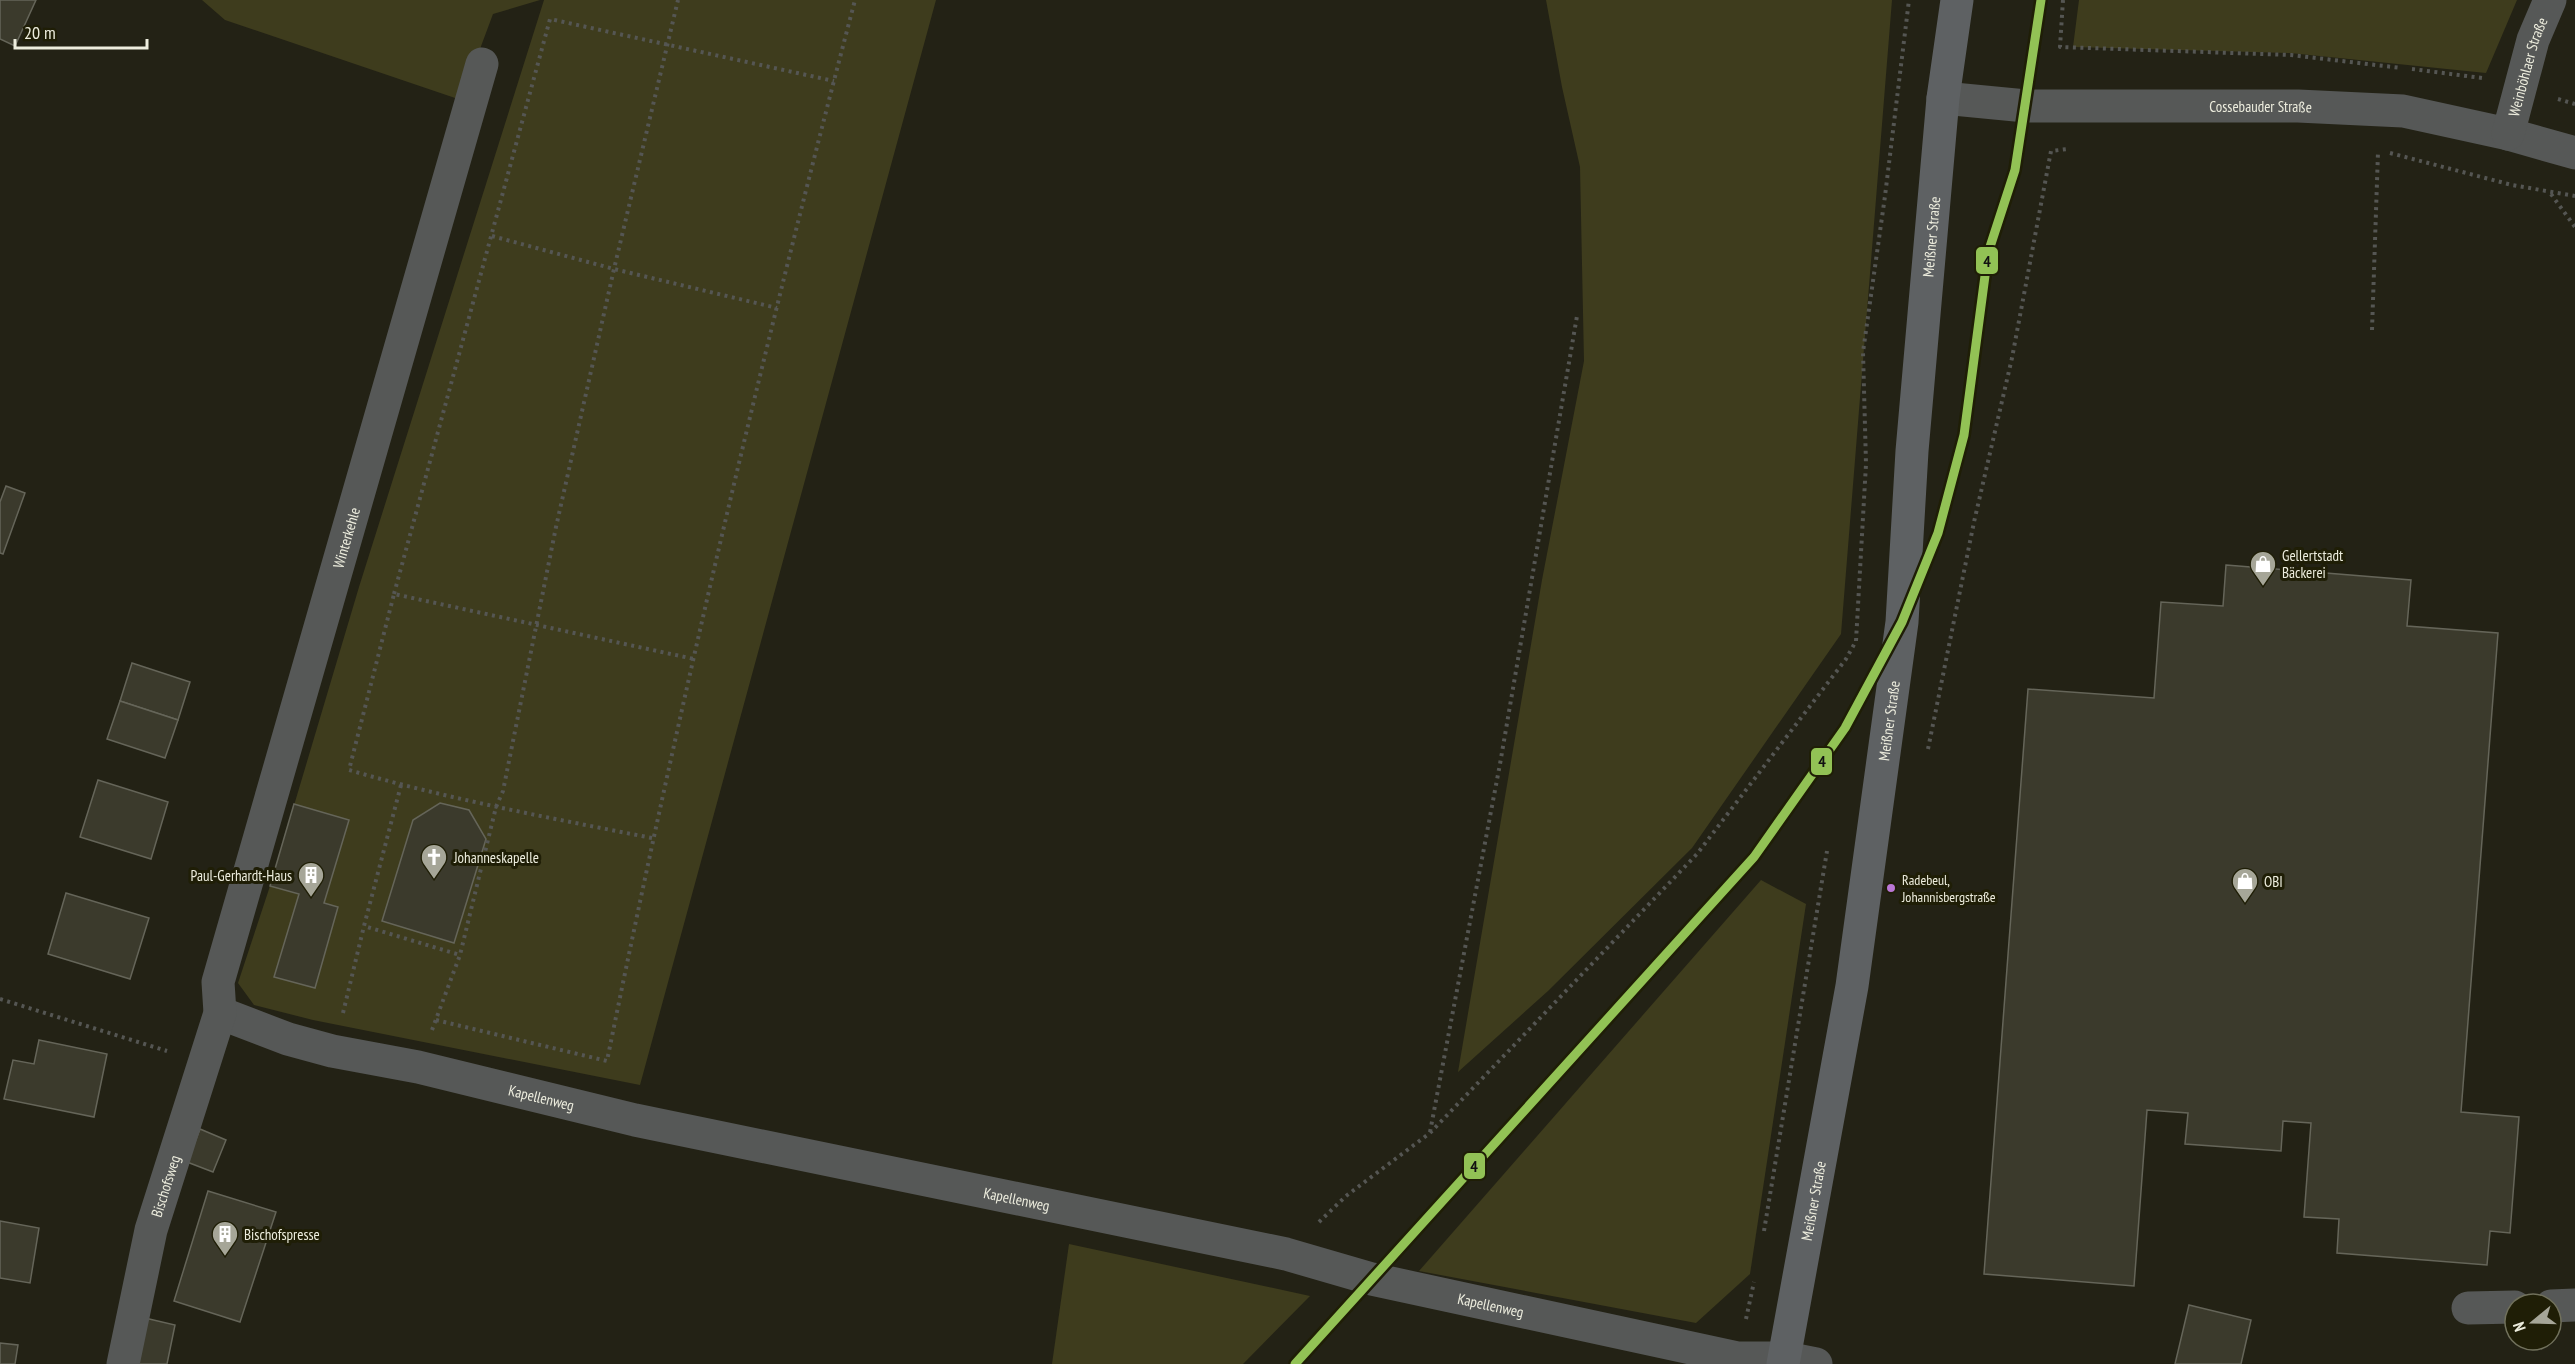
<svg xmlns="http://www.w3.org/2000/svg" width="2575" height="1364" font-family="'PT Sans Narrow',sans-serif">
  <rect width="100%" height="100%" fill="#232215"/>
  <g fill="#3e3c1d">
    <path d="M202 0H540L493 14 461 100 225 20Z"/>
    <path d="M544 0H936L640 1085 313 1020 254 1005 238 983 270 886 359 587Z"/>
    <path d="M1546 0H1892L1841 634 1692 848 1548 991 1458 1072 1542 580 1584 361 1580 167 1562 87Z"/>
    <path d="M2079 0H2517L2486 73 2290 53 2073 47Z"/>
    <path d="M1761 880 1806 904 1750 1274 1696 1323 1419 1271Z"/>
    <path d="M1069 1244 1310 1296 1243 1364H1052Z"/>
  </g>
  <g fill="#3b3a2c" stroke="#656559" stroke-width="1.5">
    <path d="M0 0H36L15 46 0 39Z"/>
    <path d="M6 486 25 493 3 554 0 553V502Z"/>
    <path d="M2226 565 2411 580 2407 626 2498 633 2461 1112 2519 1117 2510 1233 2490 1231 2487 1265 2337 1253 2339 1219 2304 1217 2311 1123 2283 1121 2281 1151 2185 1144 2188 1113 2147 1110 2134 1286 1984 1274 2028 689 2154 698 2161 602 2223 606Z"/>
    <path d="M132 663 190 682 178 720 120 701Z"/>
    <path d="M120 701 178 720 165 758 107 739Z"/>
    <path d="M98 780 168 802 151 859 80 837Z"/>
    <path d="M440 803 469 810 486 839 454 943 382 921 413 820Z"/>
    <path d="M294 804 349 820 324 903 338 907 315 988 274 977 299 894 270 886Z"/>
    <path d="M66 893 149 918 130 979 48 954Z"/>
    <path d="M39 1040 107 1054 94 1117 4 1099 13 1060 34 1064Z"/>
    <path d="M200 1129 226 1140 213 1172 187 1162Z"/>
    <path d="M208 1191 276 1212 240 1322 174 1301Z"/>
    <path d="M0 1221 39 1228 30 1283 0 1278Z"/>
    <path d="M2189 1305 2251 1320 2241 1364H2175Z"/>
    <path d="M145 1318 175 1325 167 1364H137Z"/>
    <path d="M0 1343 18 1345 15 1364H0Z"/>
  </g>
  <g fill="none" stroke-linecap="round" stroke-linejoin="round">
    <g stroke="#555653" stroke-width="4" stroke-dasharray="3 4.5" stroke-linecap="butt">
      <path d="M2063 0 2060 47 2291 55 2401 68"/>
      <path d="M2412 69 2482 78"/>
      <path d="M2558 99 2575 104"/>
      <path d="M2390 153 2512 185 2575 196"/>
      <path d="M2551 194 2575 227"/>
      <path d="M492 236 614 269 777 308"/>
      <path d="M2372 330 2378 152"/>
      <path d="M394 594 550 19 834 81"/>
      <path d="M1856 641 1866 464 1863 352 1885 196 1909 0"/>
      <path d="M1928 749 1974 522 2012 358 2051 151 2068 149"/>
      <path d="M401 785 364 926 460 955"/>
      <path d="M652 838C550 818 448 799 349 770L394 594 694 659"/>
      <path d="M0 999 167 1051"/>
      <path d="M343 1013 364 926"/>
      <path d="M436 1020 607 1061C679 705 763 351 855 0"/>
      <path d="M432 1030 460 955 496 807 503 791 556 527 614 269 678 0"/>
      <path d="M1430 1132 1500 764 1577 316"/>
      <path d="M1319 1222 1346 1196 1430 1133 1697 854 1846 659 1856 641"/>
      <path d="M1764 1231 1827 851"/>
      <path d="M1746 1319 1754 1282"/>
    </g>
    <g stroke="#565857" stroke-width="33">
      <path id="s1" d="M1943 98 2026 106H2298L2403 111 2508 134 2575 153"/>
      <path id="s2" d="M2508 134 2533 40 2550 0"/>
      <path id="s3" d="M220 1013 288 1039 332 1051 418 1067 635 1120 1286 1254 1372 1279 1737 1358H1786L1816 1364"/>
      <path d="M2551 1306 2575 1305"/>
      <path d="M2468 1308 2515 1307"/>
      <path id="s4" d="M123 1364 151 1230 220 1013 218 982 482 64"/>
    </g>
    <path stroke="#5e6163" stroke-width="33" id="s5" d="M1783 1364 1852 986 1902 622 1912 451 1943 98 1957 0"/>
    <g stroke="#1f1e06" stroke-width="14">
      <path id="tram-1" d="M1295 1364 1754 857 1845 728 1902 622 1938 533 1964 435 1988 253 2015 170 2041 0"/>
    </g>
    <use href="#tram-1" stroke="#92c255" stroke-width="9"/>
  </g>
  <defs>
    <g id="shop-pin" transform="scale(1.35)"><path d="M0 17L-7.5 6A9.5 9.5 0 1 1 7.5 6Z" fill="#a6a698" stroke="#1f1e06"/><path d="M-5-2.5h2.3a2.7 3.5 0 0 1 5.4 0H5L5.5 6h-11ZM-1.5-2.5h3a1.5 2.3 0 0 0-3 0Z" fill="#fff"/></g>
    <g id="church-pin" transform="scale(1.35)"><path d="M0 17L-7.5 6A9.5 9.5 0 1 1 7.5 6Z" fill="#a6a698" stroke="#1f1e06"/><path d="M-1.2-6h2.4v3.5h3.3v2.4h-3.3V6h-2.4V-.1h-3.3v-2.4h3.3Z" fill="#fff"/></g>
    <g id="building-pin" transform="scale(1.35)"><path d="M0 17L-7.5 6A9.5 9.5 0 1 1 7.5 6Z" fill="#a6a698" stroke="#1f1e06"/><path d="M-4-6H4V6H1V3H-1V6H-4ZM-2.5-4.3h1.7v1.8h-1.7ZM.8-4.3h1.7v1.8H.8ZM-2.5-1h1.7V.8h-1.7ZM.8-1h1.7V.8H.8Z" fill="#fff"/></g>
  </defs>
  <g fill-rule="evenodd">
    <use href="#shop-pin" x="2263" y="564"/>
    <use href="#church-pin" x="434" y="857"/>
    <use href="#building-pin" x="311" y="875"/>
    <use href="#shop-pin" x="2245" y="881"/>
    <use href="#building-pin" x="225" y="1234"/>
  </g>
  <circle fill="#ba77d6" stroke="#1f1e06" stroke-width="2" cx="1891" cy="888" r="5"/>
  <g text-anchor="middle" dominant-baseline="central" stroke-width="6" stroke-linejoin="round" paint-order="stroke">
    <g font-size="14" fill="#ededde" stroke="#1f1e06" text-anchor="start">
      <text x="1902" y="880">Radebeul,<tspan x="1902" dy="17">Johannisbergstraße</tspan></text>
    </g>
    <g font-size="15" fill="#ededde" stroke="#1f1e06">
      <text stroke="none"><textPath href="#s2" startOffset="70">Weinböhlaer Straße</textPath></text>
      <text stroke="none"><textPath href="#s1" startOffset="318">Cossebauder Straße</textPath></text>
      <text stroke="none"><textPath href="#s5" startOffset="1138">Meißner Straße</textPath></text>
      <text stroke="none"><textPath href="#s4" startOffset="858">Winterkehle</textPath></text>
      <text stroke="none"><textPath href="#s5" startOffset="652">Meißner Straße</textPath></text>
      <text stroke="none"><textPath href="#s3" startOffset="333">Kapellenweg</textPath></text>
      <text stroke="none"><textPath href="#s4" startOffset="183">Bischofsweg</textPath></text>
      <text stroke="none"><textPath href="#s3" startOffset="819">Kapellenweg</textPath></text>
      <text stroke="none"><textPath href="#s5" startOffset="166">Meißner Straße</textPath></text>
      <text stroke="none"><textPath href="#s3" startOffset="1305">Kapellenweg</textPath></text>
    </g>
    <g font-size="15" fill="#ededde" stroke="#1f1e06" text-anchor="start">
      <text x="2282" y="555">Gellertstadt<tspan x="2282" dy="17">Bäckerei</tspan></text>
      <text x="454" y="857">Johanneskapelle</text>
      <text x="292" y="875" text-anchor="end">Paul-Gerhardt-Haus</text>
      <text x="2264" y="881">OBI</text>
      <text x="244" y="1234">Bischofspresse</text>
    </g>
  </g>
  <g stroke="#1f1e06" stroke-width="2">
    <rect x="1975" y="246" width="24" height="29" rx="6" fill="#92c255"/>
    <rect x="1810" y="747" width="23" height="29" rx="6" fill="#92c255"/>
    <rect x="1463" y="1152" width="23" height="28" rx="6" fill="#92c255"/>
  </g>
  <g font-size="16" text-anchor="middle" font-weight="bold" fill="#111">
    <text x="1987" y="267">4</text>
    <text x="1822" y="767">4</text>
    <text x="1474" y="1172">4</text>
  </g>
  <g transform="translate(2533 1322) rotate(251)"><circle r="28" fill="#1f1e06" stroke="#71715c" stroke-width="1.5"/>
  <path d="M0-4.5L10 22L0 15L-10 22Z" fill="#a6a698"/>
  <text y="-9" font-size="16" font-weight="bold" text-anchor="middle" fill="#ededde">N</text>
  </g>
  <path d="M15 39v9h132v-9" fill="none" stroke="#ededde" stroke-width="3"/>
  <text x="24" y="39" font-size="18" fill="#ededde" stroke="#1f1e06" stroke-width="4.5" paint-order="stroke">20 m</text>
</svg>
